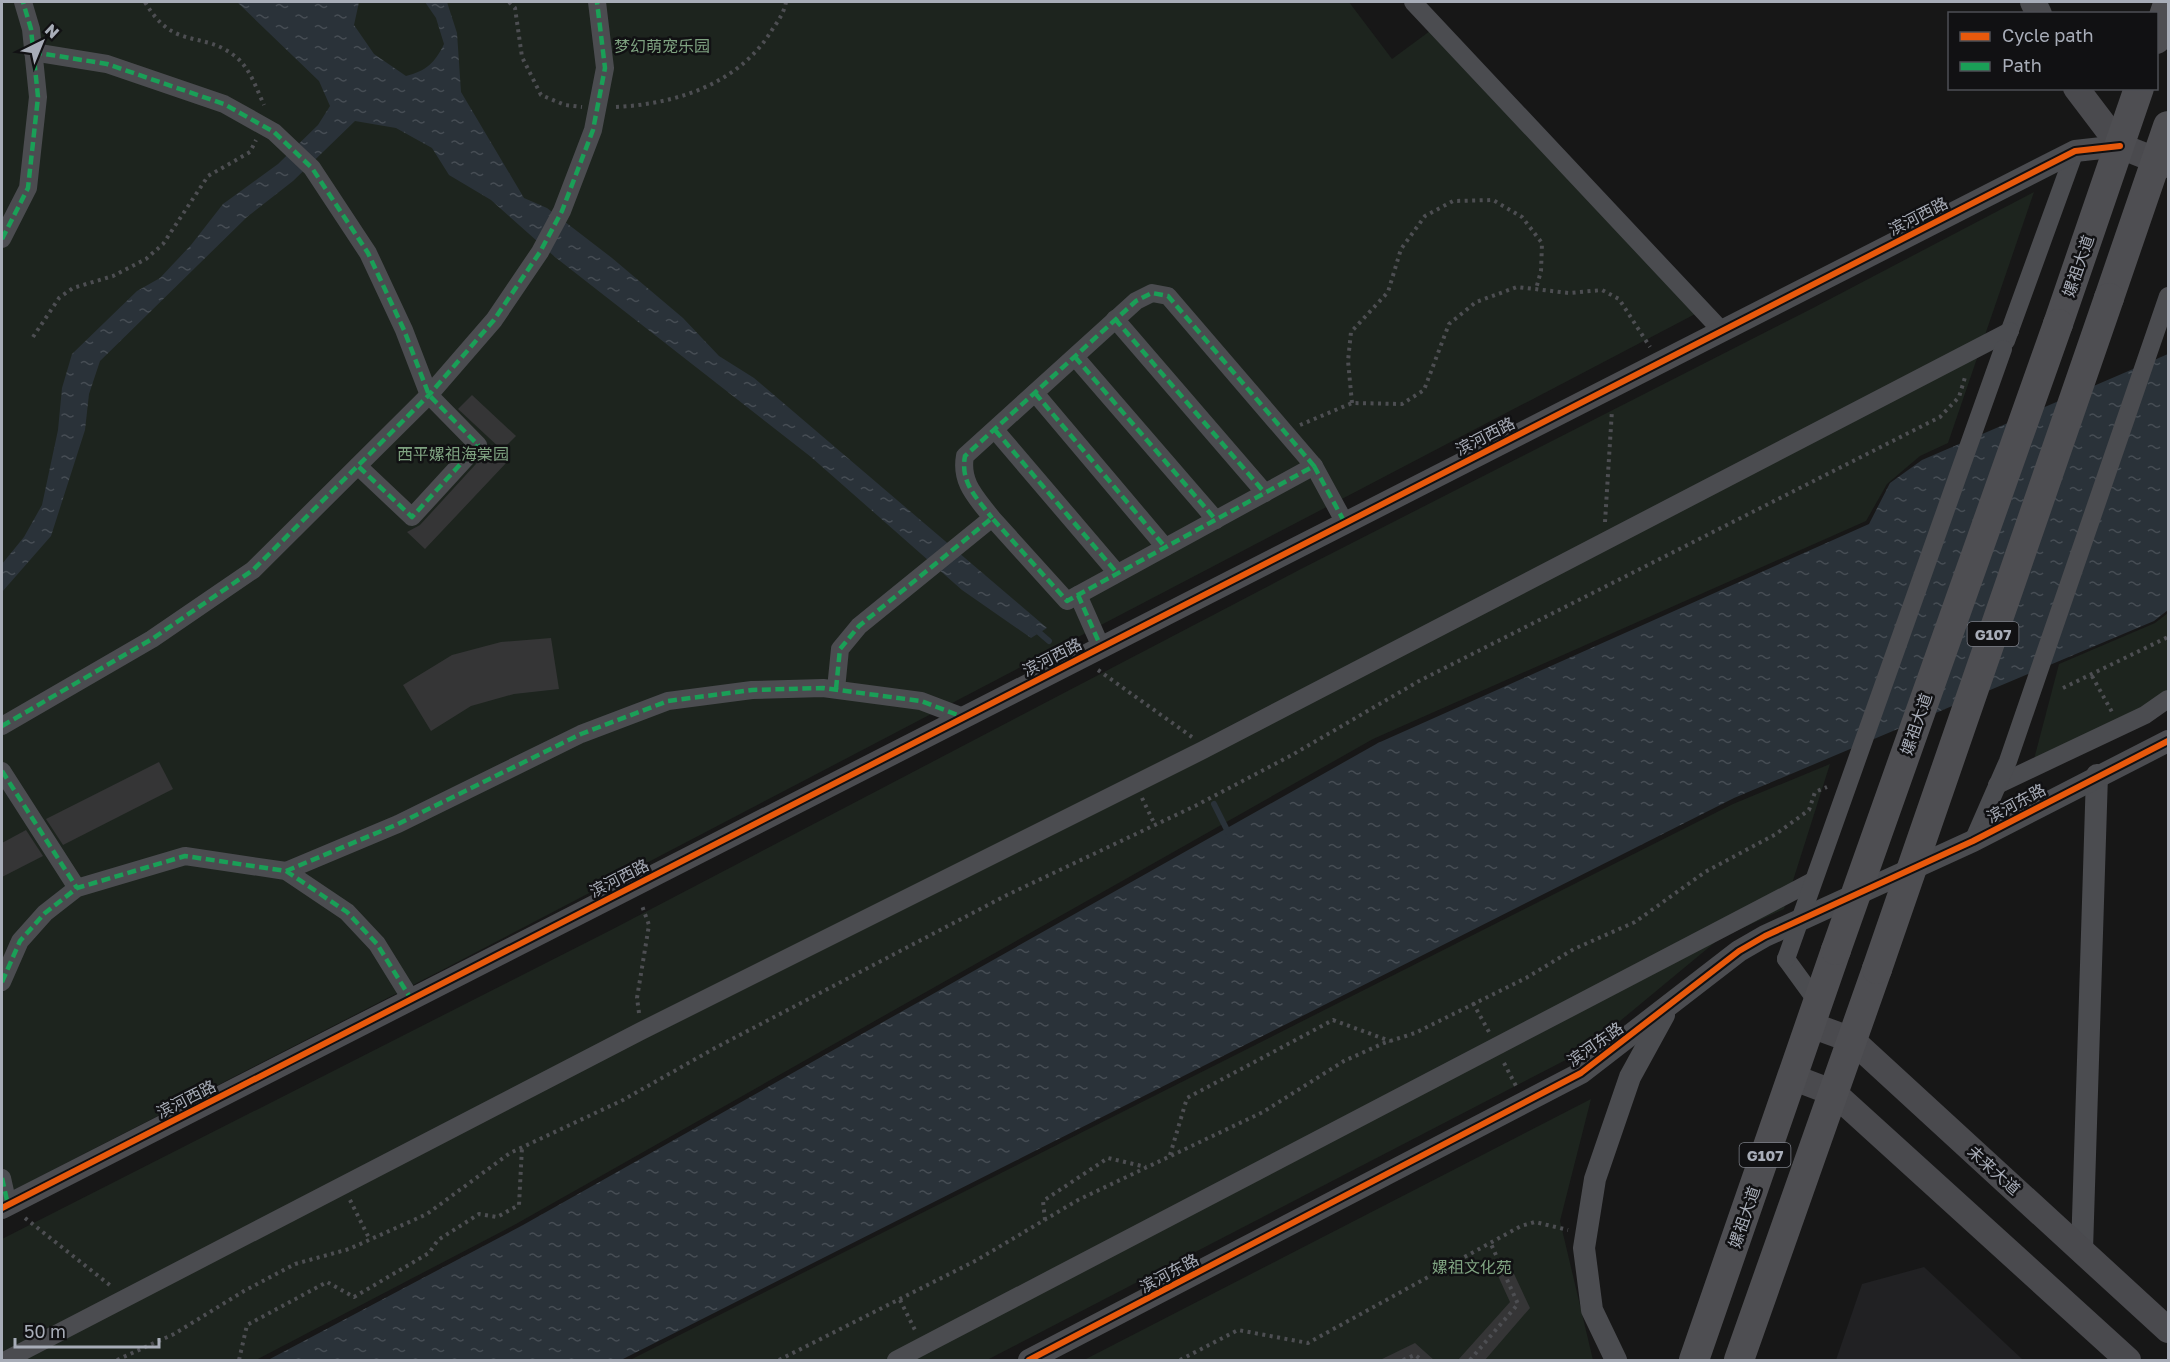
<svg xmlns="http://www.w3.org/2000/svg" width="2170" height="1362" font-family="'Golos Text','Noto Sans SC',sans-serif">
  <defs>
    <pattern id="water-ripples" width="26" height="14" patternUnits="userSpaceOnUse" patternTransform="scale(1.5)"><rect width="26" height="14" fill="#2a3239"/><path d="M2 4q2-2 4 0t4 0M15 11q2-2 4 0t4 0" fill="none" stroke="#464d54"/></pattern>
  </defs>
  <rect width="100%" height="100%" fill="#171717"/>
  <path fill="#212123" d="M1924 1267 2023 1360H1836L1862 1284Z"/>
  <g fill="#1d241e">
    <path d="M2 2H1349L1392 59 1430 31 1699 312 448 967 2 1196Z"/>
    <path d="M2034 192 1948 443 1920 456 1887 484 1866 521 1373 739 516 1224 256 1360H2V1239L611 930 1299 570 1813 308Z"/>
    <path d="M2168 613V712L2159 701 2033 763 2059 664 2155 623Z"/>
    <path d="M1830 764 1784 909 1719 939 1585 1050 987 1360H630L1733 804Z"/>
    <path d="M1591 1099 1560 1221 1593 1360H1084Z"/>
  </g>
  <g fill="url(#water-ripples)">
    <path d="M237 2H359L354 25 374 54 406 76C426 71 435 63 444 44L436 18 425 2H447L457 33 461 92 524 198 547 208 612 258 683 318 719 356 754 378 1047 628 1031 638 962 590 811 457 555 257 491 200 449 175 432 148 396 128 355 121 293 181 247 217 100 361 89 394 85 430 51 536 2 592V564L24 537 42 505 58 430 62 388 72 354 137 291 160 278 191 245 223 204 278 164 318 125 330 106 319 81Z"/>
    <path d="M2168 354V610L2154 621 1734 798 621 1360H268L523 1225 1378 743 1869 524 1890 483 1922 460Z"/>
  </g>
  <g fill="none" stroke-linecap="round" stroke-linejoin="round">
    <g stroke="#2a3239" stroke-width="6">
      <path d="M1034 628 1049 641"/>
      <path d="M1214 804 1230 836"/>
    </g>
  </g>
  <g fill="#353536">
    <path d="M472 395 516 436 502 450 458 409Z"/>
    <path d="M489 445 507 462 425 549 407 532 420 525 486 453Z"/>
    <path d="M551 638 559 689 514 694 471 706 431 731 403 685 452 655 501 642Z"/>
    <path d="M159 762 173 789 63 845 46 819Z"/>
    <path d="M26 830 43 856 2 877V843Z"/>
    <path d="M1508 1261 1530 1308 1485 1360H1458L1510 1302 1494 1267Z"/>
    <path d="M1415 1343 1434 1360H1380Z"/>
  </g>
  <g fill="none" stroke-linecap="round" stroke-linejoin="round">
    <g stroke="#4d4e52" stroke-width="4" stroke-dasharray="3 4.5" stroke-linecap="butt">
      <path d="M145 2C174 52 202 29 236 57 250 68 257 90 264 105"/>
      <path d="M509 2 515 8 522 57 541 95 565 105 582 107"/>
      <path d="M616 107C676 104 739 84 772 30 778 21 784 13 786 2"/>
      <path d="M33 337 59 298 73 288 113 276 146 259 163 244 208 176 250 152 256 140"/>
      <path d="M1352 403 1348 361 1351 332 1388 292 1401 249 1425 216 1453 201 1493 200 1522 217 1542 243 1541 271 1536 289"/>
      <path d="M1300 425 1352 403 1402 404 1424 390 1449 324 1476 302 1517 287 1569 293 1602 290 1619 299 1650 347"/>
      <path d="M1605 522 1612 410"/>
      <path d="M1098 670 1192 737"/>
      <path d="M2092 676 2112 712"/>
      <path d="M2063 688 2168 637"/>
      <path d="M1142 798 1155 825"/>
      <path d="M1473 1003 1489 1032"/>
      <path d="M639 1013 637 998 649 925 641 903"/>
      <path d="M1504 1063 1516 1086"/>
      <path d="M1170 1155 1187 1098 1333 1020 1390 1041"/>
      <path d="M350 1200 370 1240"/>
      <path d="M25 1218 111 1286"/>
      <path d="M1045 1220 1043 1201 1108 1158 1146 1167"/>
      <path d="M900 1300 915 1330"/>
      <path d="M117 1360 174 1334 244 1291 295 1264 349 1249 427 1214 510 1153 623 1100 715 1048 1007 895 1195 806 1292 755 1419 681 1940 417 1959 397 1966 374"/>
      <path d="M239 1360 247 1325 327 1282 354 1297 429 1253 438 1240 479 1214 497 1217 519 1205 522 1147"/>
      <path d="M779 1360 977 1260 1078 1200 1263 1112 1344 1061 1384 1043 1415 1033 1526 978 1574 949 1635 922 1705 872 1776 834 1809 810 1815 792 1827 787"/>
      <path d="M1180 1360 1238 1330 1308 1343 1521 1226 1535 1222 1568 1230"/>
      <path d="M1403 1360 1415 1355 1422 1360"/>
      <path d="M1470 1360 1518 1304 1491 1244"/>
    </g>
    <g stroke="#4b4c50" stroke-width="18">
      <path d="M1413 2 1722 331"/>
      <path d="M33 52 107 64 224 104 274 132 312 168 368 253 404 330 429 395 478 445 412 517 358 466"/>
      <path d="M2 239 28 188 38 97 31 29 23 2"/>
      <path d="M1115 319 1265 493"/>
      <path d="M2006 341 2075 151"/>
      <path d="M1075 357 1216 520"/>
      <path d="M1035 393 1165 547"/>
      <path d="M995 430 1117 573"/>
      <path d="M1314 466 1345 523"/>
      <path d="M1078 595 1101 647"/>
      <path d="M836 689 840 649 859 626 992 518 1067 601 1314 466 1168 296 1152 293 1136 301 965 456C960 483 977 498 992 518"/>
      <path d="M2 726 152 639 253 570 429 395 494 320 540 252 562 211 593 130 605 68 597 2"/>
      <path d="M2 771 77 888"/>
      <path d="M1997 785 2145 715 2168 699"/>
      <path d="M1973 841 2008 761 2168 296"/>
      <path d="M286 871 398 824 581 734 668 701 752 690 823 688 921 701 963 717"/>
      <path d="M1786 959 1818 1003"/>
      <path d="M2 982 20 941 45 913 77 888 185 856 286 871 347 912 377 944 411 999"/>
      <path d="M2 1178 8 1205"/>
      <path d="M6 1360 641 1031 1203 750 2010 331"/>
      <path d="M896 1360 1813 881"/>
    </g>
    <g stroke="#4b4c50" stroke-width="22">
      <path d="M2 1208 2075 151 2120 146"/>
      <path d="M2082 1250 2097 775"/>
      <path d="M1029 1360 1581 1073 1739 951 1765 936 1973 841 2168 741"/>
      <path d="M1616 1360 1592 1310 1584 1248 1595 1179 1630 1077 1664 1015"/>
    </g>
    <g stroke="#4a4a4e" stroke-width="26">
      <path d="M2033 2 2039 14"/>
      <path d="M2076 88 2120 146 2168 165"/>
      <path d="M1811 1025 1852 1040 2168 1330"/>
      <path d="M1792 1077 1834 1093 2128 1360"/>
    </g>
    <g stroke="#4e4e52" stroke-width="30">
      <path d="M2156 39 2168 4"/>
      <path d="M2109 298 2168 126"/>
      <path d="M2058 324 2139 88"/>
      <path d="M1694 1360 1836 950"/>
      <path d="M1739 1360 1877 969"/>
    </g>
    <path stroke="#4b4c50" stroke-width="18" d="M1786 959 2003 349"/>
    <g stroke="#4e4e52" stroke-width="30">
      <path d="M1836 950 2058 324"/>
      <path d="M1877 969 2109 298"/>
    </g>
    <g stroke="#1a9f57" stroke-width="4.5" stroke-dasharray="9 4.5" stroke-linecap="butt">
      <path d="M33 52 107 64 224 104 274 132 312 168 368 253 404 330 429 395 478 445 412 517 358 466"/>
      <path d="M2 239 28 188 38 97 31 29 23 2"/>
      <path d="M1115 319 1265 493"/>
      <path d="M1075 357 1216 520"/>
      <path d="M1035 393 1165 547"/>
      <path d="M995 430 1117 573"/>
      <path d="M1314 466 1345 523"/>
      <path d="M1078 595 1101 647"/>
      <path d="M836 689 840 649 859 626 992 518 1067 601 1314 466 1168 296 1152 293 1136 301 965 456C960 483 977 498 992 518"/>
      <path d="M2 726 152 639 253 570 429 395 494 320 540 252 562 211 593 130 605 68 597 2"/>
      <path d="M2 771 77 888"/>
      <path d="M286 871 398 824 581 734 668 701 752 690 823 688 921 701 963 717"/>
      <path d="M2 982 20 941 45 913 77 888 185 856 286 871 347 912 377 944 411 999"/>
      <path d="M2 1178 8 1205"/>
    </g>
    <g stroke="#111113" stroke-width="10">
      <g id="cycleway">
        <path d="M2 1208 2075 151 2120 146"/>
        <path d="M1029 1360 1581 1073 1739 951 1765 936 1973 841 2168 741"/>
      </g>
    </g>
    <use href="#cycleway" stroke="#e8590c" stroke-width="6"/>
  </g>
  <g text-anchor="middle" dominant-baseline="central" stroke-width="5" stroke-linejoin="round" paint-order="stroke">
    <g fill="#111113" stroke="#7b7e86" stroke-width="1.5">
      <rect x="1967.5" y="622" width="51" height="24" rx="4.5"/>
      <rect x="1739.5" y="1143" width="51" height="24" rx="4.5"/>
    </g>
    <g font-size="15" font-weight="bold" fill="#a8adb8">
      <text x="1993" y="634">G107</text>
      <text x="1765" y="1155">G107</text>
    </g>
    <g font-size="16" fill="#7fa381" stroke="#111113">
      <text x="662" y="46">梦幻萌宠乐园</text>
      <text x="453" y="454">西平嫘祖海棠园</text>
      <text x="1472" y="1267">嫘祖文化苑</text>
    </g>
    <g font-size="16" fill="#a8adb8" stroke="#111113">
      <text transform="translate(1918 216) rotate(-27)">滨河西路</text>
      <text transform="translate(2078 266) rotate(-71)">嫘祖大道</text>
      <text transform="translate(1485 436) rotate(-27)">滨河西路</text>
      <text transform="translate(1052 657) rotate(-27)">滨河西路</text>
      <text transform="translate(1916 724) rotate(-71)">嫘祖大道</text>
      <text transform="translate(2016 803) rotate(-28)">滨河东路</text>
      <text transform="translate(619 878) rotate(-27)">滨河西路</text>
      <text transform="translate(1595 1044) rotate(-35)">滨河东路</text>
      <text transform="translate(186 1099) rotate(-27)">滨河西路</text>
      <text transform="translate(1994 1170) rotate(42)">未来大道</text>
      <text transform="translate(1744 1217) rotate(-71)">嫘祖大道</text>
      <text transform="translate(1169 1273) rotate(-28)">滨河东路</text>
    </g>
  </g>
  <rect width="2170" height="1362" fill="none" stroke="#a8adb8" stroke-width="6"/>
  <rect x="1948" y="12" width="210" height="78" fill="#111113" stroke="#4d4f55" stroke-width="1.5"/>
  <rect x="1960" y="32" width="30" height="9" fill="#e8590c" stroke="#4d4f55" stroke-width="1.5"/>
  <text x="2002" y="42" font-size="18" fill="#a8adb8">Cycle path</text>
  <rect x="1960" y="62" width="30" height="9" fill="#1a9f57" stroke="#4d4f55" stroke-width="1.5"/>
  <text x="2002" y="72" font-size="18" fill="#a8adb8">Path</text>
  <g transform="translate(42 42) rotate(43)" stroke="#111113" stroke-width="4.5" paint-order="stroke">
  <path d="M0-4.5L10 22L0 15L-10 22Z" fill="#a8adb8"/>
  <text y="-9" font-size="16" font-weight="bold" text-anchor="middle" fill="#a8adb8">N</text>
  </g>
  <path d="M15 1338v9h144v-9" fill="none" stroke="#a8adb8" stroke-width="3"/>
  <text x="24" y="1338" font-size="18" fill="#a8adb8" stroke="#111113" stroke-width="4.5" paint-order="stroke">50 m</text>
</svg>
